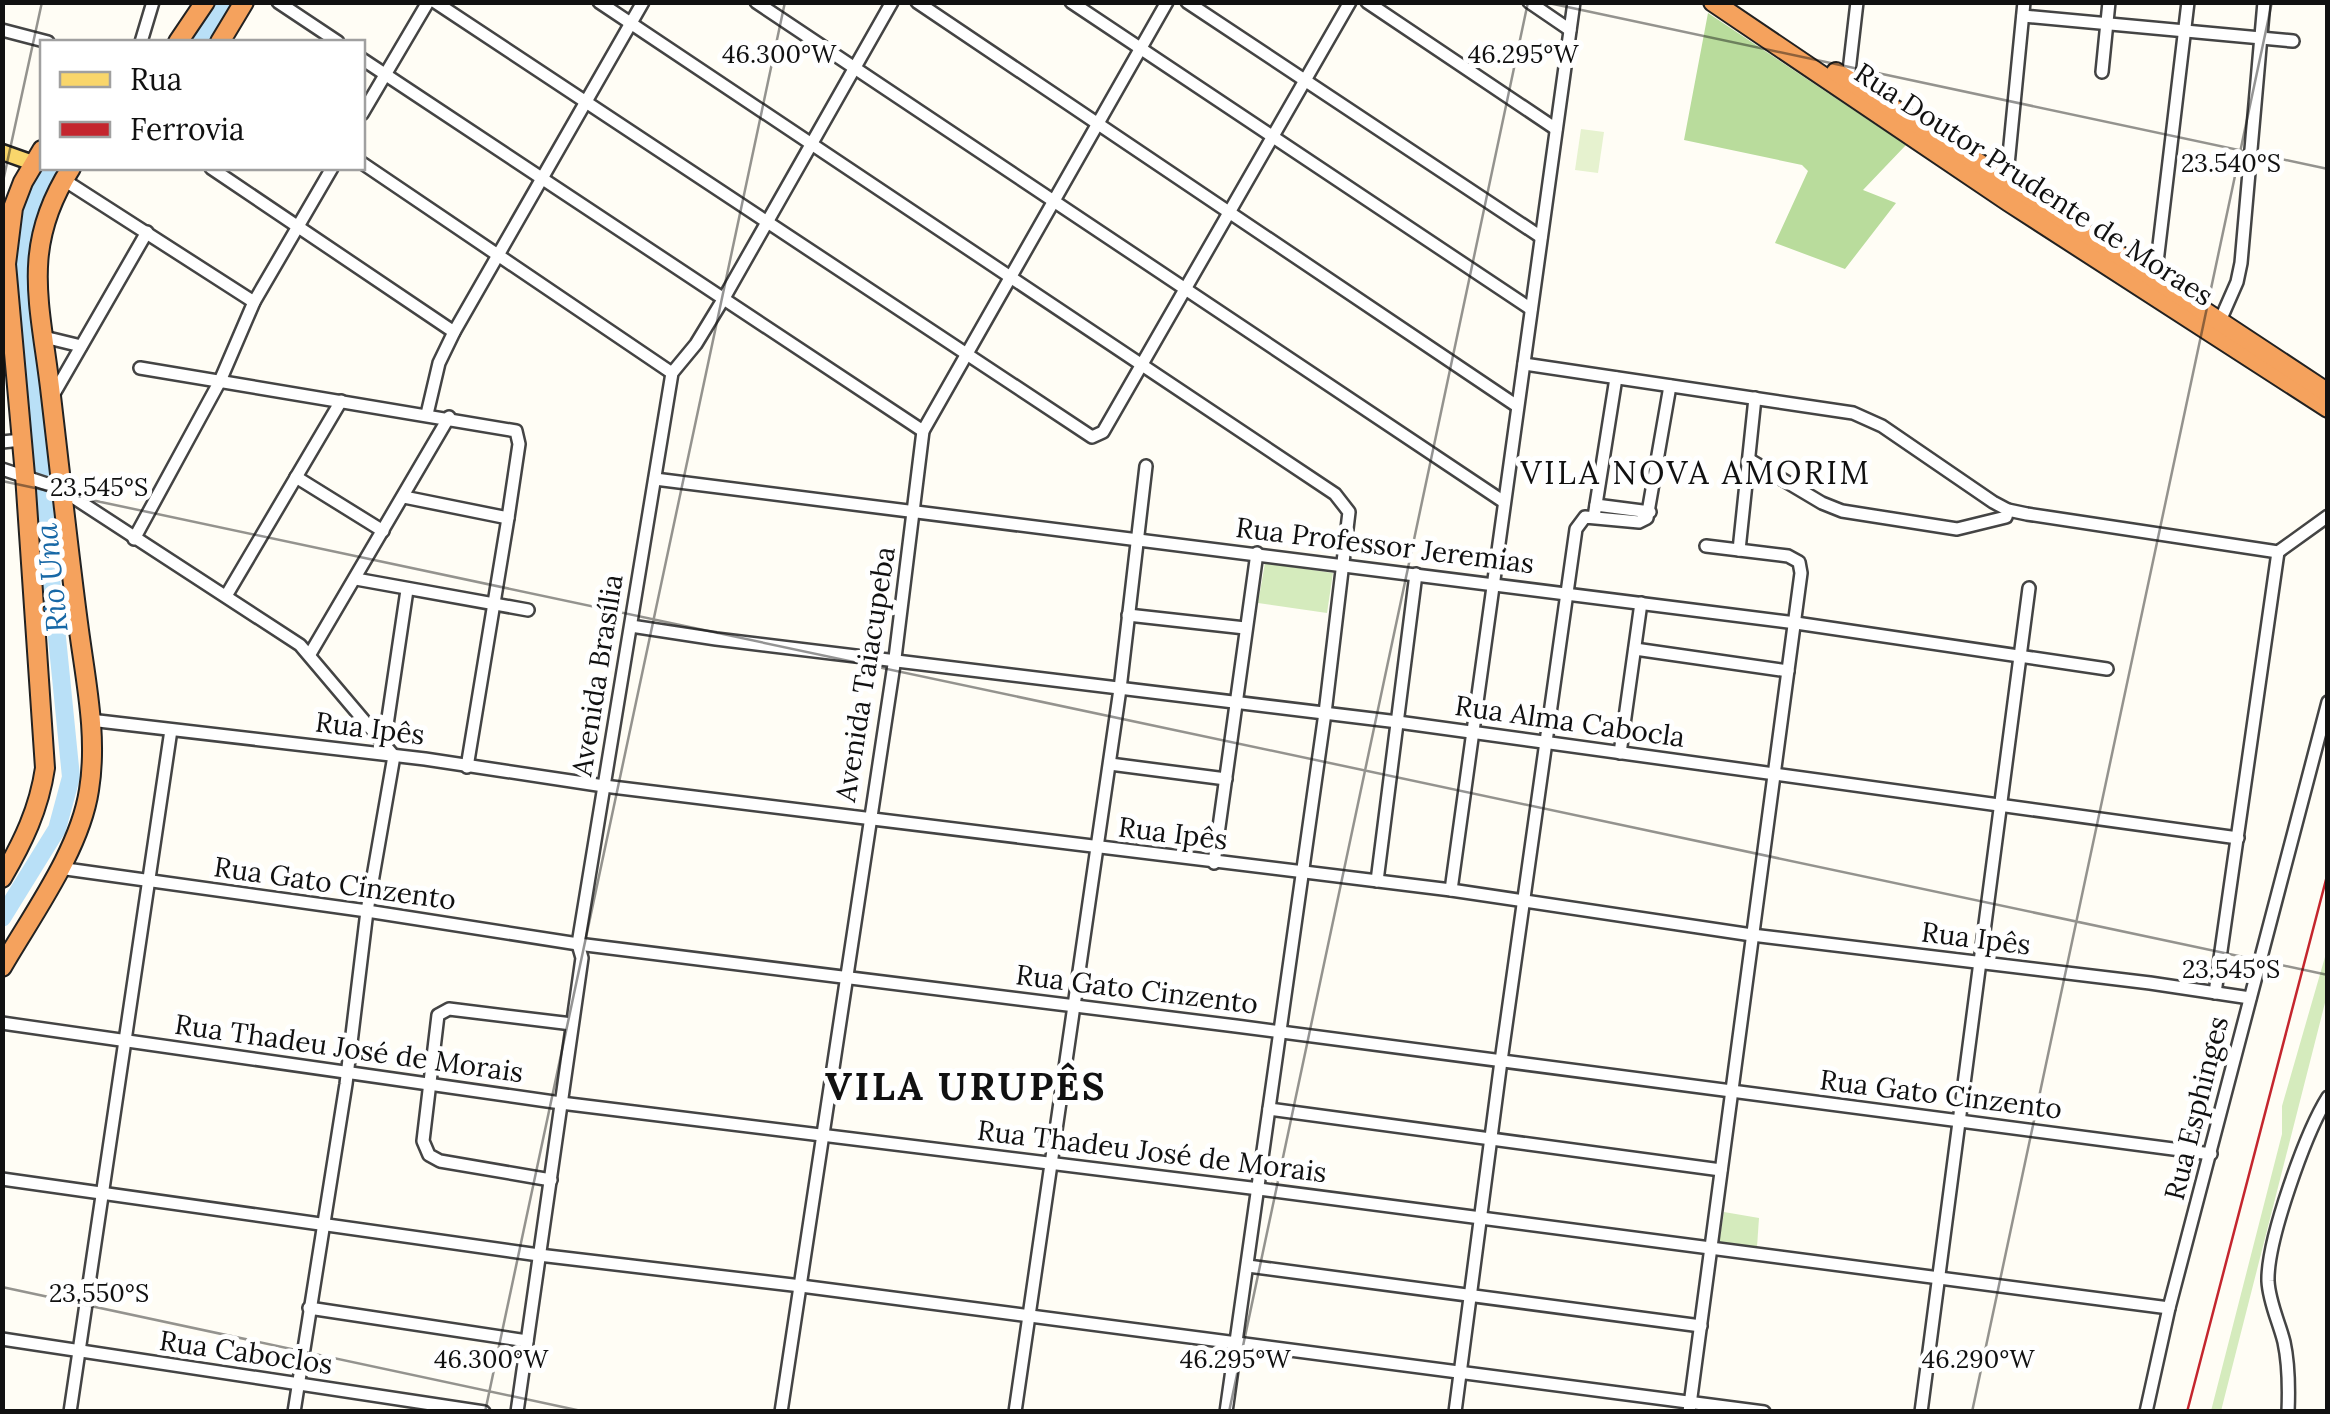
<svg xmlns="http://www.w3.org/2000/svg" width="2330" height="1414" font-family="Lora,serif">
  <rect width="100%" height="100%" fill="#fffdf5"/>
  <g fill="#d5ebbd">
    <path d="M1265 563 1333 573 1327 613 1258 603Z"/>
    <path d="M2327 950V995L2221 1411H2211L2282 1134V1106Z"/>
    <path d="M1724 1212 1759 1218 1757 1247 1719 1243Z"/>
  </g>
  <path fill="#b9dc9c" d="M1708 13 1906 145 1863 190 1896 203 1845 269 1775 243 1808 171 1802 165 1684 140Z"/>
  <path fill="#e6f2cf" d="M1581 129 1604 132 1598 173 1575 170Z"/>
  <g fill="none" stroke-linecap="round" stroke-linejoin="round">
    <g stroke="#b9e0f7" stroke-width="18">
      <path d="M200 42 227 2"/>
      <path d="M2 918 57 829 71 777 19 259 31 205 50 168"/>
    </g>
    <g stroke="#444" stroke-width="16">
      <g id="minor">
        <path d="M278 2 338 42"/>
        <path d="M435 2 1092 437 1103 432 1350 2"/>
        <path d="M599 2 1335 494 1349 512 1325 713 1226 1412"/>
        <path d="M756 2 1504 502"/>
        <path d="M917 2 1517 406"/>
        <path d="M1071 2 1531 309"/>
        <path d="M1187 2 1541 237"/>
        <path d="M1367 2 1556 129"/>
        <path d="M1529 2 1570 30"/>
        <path d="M2023 16 2293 41"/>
        <path d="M2 30 48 42"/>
        <path d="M141 42 153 2"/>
        <path d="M362 59 923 431"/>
        <path d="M2102 72 2109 2"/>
        <path d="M1848 80 1857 2"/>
        <path d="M362 114 428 2"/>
        <path d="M362 163 672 373"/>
        <path d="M211 168 454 332"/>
        <path d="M64 180 254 302"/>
        <path d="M2002 181 2008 165 2024 2"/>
        <path d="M2155 279 2188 2"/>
        <path d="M2219 323 2237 282 2241 263 2264 2"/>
        <path d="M44 337 81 346"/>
        <path d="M1524 364 1853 413 1882 426 1993 502 2008 510 2027 514 2278 552 2328 516"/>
        <path d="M140 368 516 431 519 444 508 518 467 767"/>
        <path d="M52 397 147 232"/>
        <path d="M427 414 439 363 454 332 643 2"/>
        <path d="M2 442 22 440"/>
        <path d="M1750 460 1822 503 1842 511 1957 529 2006 517 2008 510"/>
        <path d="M2 469 59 488 300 645 394 756 367 911 346 1084 294 1412"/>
        <path d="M296 477 383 531"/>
        <path d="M655 479 1796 623 2107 669"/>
        <path d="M404 497 508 518"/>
        <path d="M1596 505 1650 512"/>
        <path d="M1594 517 1616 378"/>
        <path d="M134 539 220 381 254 302 332 168"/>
        <path d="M1739 550 1755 398"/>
        <path d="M356 579 528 610"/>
        <path d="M226 596 341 401"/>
        <path d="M1128 615 1245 628"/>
        <path d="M631 626 716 639 1398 722 2238 838"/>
        <path d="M1635 649 1788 671"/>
        <path d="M310 654 449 417"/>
        <path d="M90 720 425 759 604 786 1451 890 1752 935 2150 983 2250 998"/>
        <path d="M384 745 407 590"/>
        <path d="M1620 753 1641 603"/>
        <path d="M1110 764 1226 779"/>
        <path d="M1214 863 1257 553"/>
        <path d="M59 868 367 911 578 944 1236 1026 2211 1154"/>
        <path d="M1377 881 1416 574"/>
        <path d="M1451 890 1574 2"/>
        <path d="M2215 993 2278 552"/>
        <path d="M2 1023 561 1103 1259 1189 2169 1308"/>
        <path d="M1269 1109 1721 1170"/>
        <path d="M2 1179 539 1255 801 1286 1764 1412"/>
        <path d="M551 1180 440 1161 429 1155 423 1141 438 1015 449 1009 572 1024"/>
        <path d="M1248 1266 1701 1326"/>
        <path d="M309 1308 527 1341"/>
        <path d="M2 1339 484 1412"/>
        <path d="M70 1412 171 730"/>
        <path d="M517 1412 582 958 578 944 672 373 696 344 724 298 892 2"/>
        <path d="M781 1412 895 658 923 431 1167 2"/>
        <path d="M1015 1412 1120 689 1146 466"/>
        <path d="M1455 1412 1501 1061 1576 529 1585 517 1639 522 1647 518 1670 386"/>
        <path d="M1689 1412 1801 573 1799 562 1788 556 1706 546"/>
        <path d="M1921 1412 2029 588"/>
        <path d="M2146 1412 2169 1308 2328 702"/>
        <path d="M2288 1412C2289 1388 2289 1365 2284 1342 2279 1322 2269 1302 2268 1281 2267 1240 2306 1132 2328 1097"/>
      </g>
    </g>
    <g stroke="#222" stroke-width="19">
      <path id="major" d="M2 152 33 163"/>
    </g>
    <g stroke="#222" stroke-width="22">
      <g id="highway">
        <path d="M1713 2 2009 202 2328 408"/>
        <path d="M178 42 205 2"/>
        <path d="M220 42 244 2"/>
        <path d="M1836 72 2004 179 2328 393"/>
        <path d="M2 878C23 842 39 809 45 768L25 475 6 264 13 208 23 182 42 150"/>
        <path d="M2 967C32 915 80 850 89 790 98 735 85 678 78 623 68 547 60 472 51 396 41 306 19 249 71 168"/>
      </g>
    </g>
    <use href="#minor" stroke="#fff" stroke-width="11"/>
    <use href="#major" stroke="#f9d66b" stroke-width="14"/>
    <use href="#highway" stroke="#f5a25d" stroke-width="18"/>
    <g stroke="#c4262e" stroke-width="2.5">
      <path d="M2326 2 2328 5"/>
      <path d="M2187 1412 2328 872"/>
    </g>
  </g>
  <path fill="none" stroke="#111" stroke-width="2.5" stroke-opacity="0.45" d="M1544 2 2328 169M2 186 42 2M2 481 2328 975M2 1287 586 1412M485 1412 785 2M1229 1412 1528 2M1972 1412 2272 2"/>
  <g text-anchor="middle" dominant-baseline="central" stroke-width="10" stroke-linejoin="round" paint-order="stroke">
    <g font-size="28" fill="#111" stroke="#fff">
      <text transform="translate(2034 184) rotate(33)">Rua Doutor Prudente de Moraes</text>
      <text transform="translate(1385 545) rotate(7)">Rua Professor Jeremias</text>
      <text transform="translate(865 674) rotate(-81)">Avenida Taiacupeba</text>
      <text transform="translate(597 675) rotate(-81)">Avenida Brasília</text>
      <text transform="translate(1570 721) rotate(8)">Rua Alma Cabocla</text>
      <text transform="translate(370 728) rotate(7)">Rua Ipês</text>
      <text transform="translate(1173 833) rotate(7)">Rua Ipês</text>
      <text transform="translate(335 883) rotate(8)">Rua Gato Cinzento</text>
      <text transform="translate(1976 938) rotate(7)">Rua Ipês</text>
      <text transform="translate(1137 989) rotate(7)">Rua Gato Cinzento</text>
      <text transform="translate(349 1048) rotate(8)">Rua Thadeu José de Morais</text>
      <text transform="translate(1941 1094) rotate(7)">Rua Gato Cinzento</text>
      <text transform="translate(2196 1108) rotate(-76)">Rua Esphinges</text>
      <text transform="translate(1152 1151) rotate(7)">Rua Thadeu José de Morais</text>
      <text transform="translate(246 1352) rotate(8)">Rua Caboclos</text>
    </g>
    <g font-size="30" font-style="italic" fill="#1768a6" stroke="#fff">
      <text transform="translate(51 578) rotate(-96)">Rio Una</text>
    </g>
    <g font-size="32" letter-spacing="2.5" fill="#111" stroke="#fff">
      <text x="1696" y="472">VILA NOVA AMORIM</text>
    </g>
    <g font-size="38" font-weight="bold" letter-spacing="2.5" fill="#111" stroke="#fff">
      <text x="966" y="1086">VILA URUPÊS</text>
    </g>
  </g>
  <g font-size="25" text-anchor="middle" fill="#111" stroke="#fff" stroke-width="10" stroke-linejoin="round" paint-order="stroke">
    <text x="779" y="63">46.300°W</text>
    <text x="1523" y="63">46.295°W</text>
    <text x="2231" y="172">23.540°S</text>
    <text x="99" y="496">23.545°S</text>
    <text x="2231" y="978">23.545°S</text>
    <text x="99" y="1302">23.550°S</text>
    <text x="491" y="1368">46.300°W</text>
    <text x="1235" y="1368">46.295°W</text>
    <text x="1978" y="1368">46.290°W</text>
  </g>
  <rect width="2330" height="1414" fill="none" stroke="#111111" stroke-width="10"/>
  <rect x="40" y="40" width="325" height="130" fill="#ffffff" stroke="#a0a0a0" stroke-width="2.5"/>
  <rect x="60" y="72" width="50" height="15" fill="#f9d66b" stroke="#a0a0a0" stroke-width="2.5"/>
  <text x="130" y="90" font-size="30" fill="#111111">Rua</text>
  <rect x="60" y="122" width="50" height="15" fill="#c4262e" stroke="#a0a0a0" stroke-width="2.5"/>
  <text x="130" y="140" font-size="30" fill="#111111">Ferrovia</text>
</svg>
